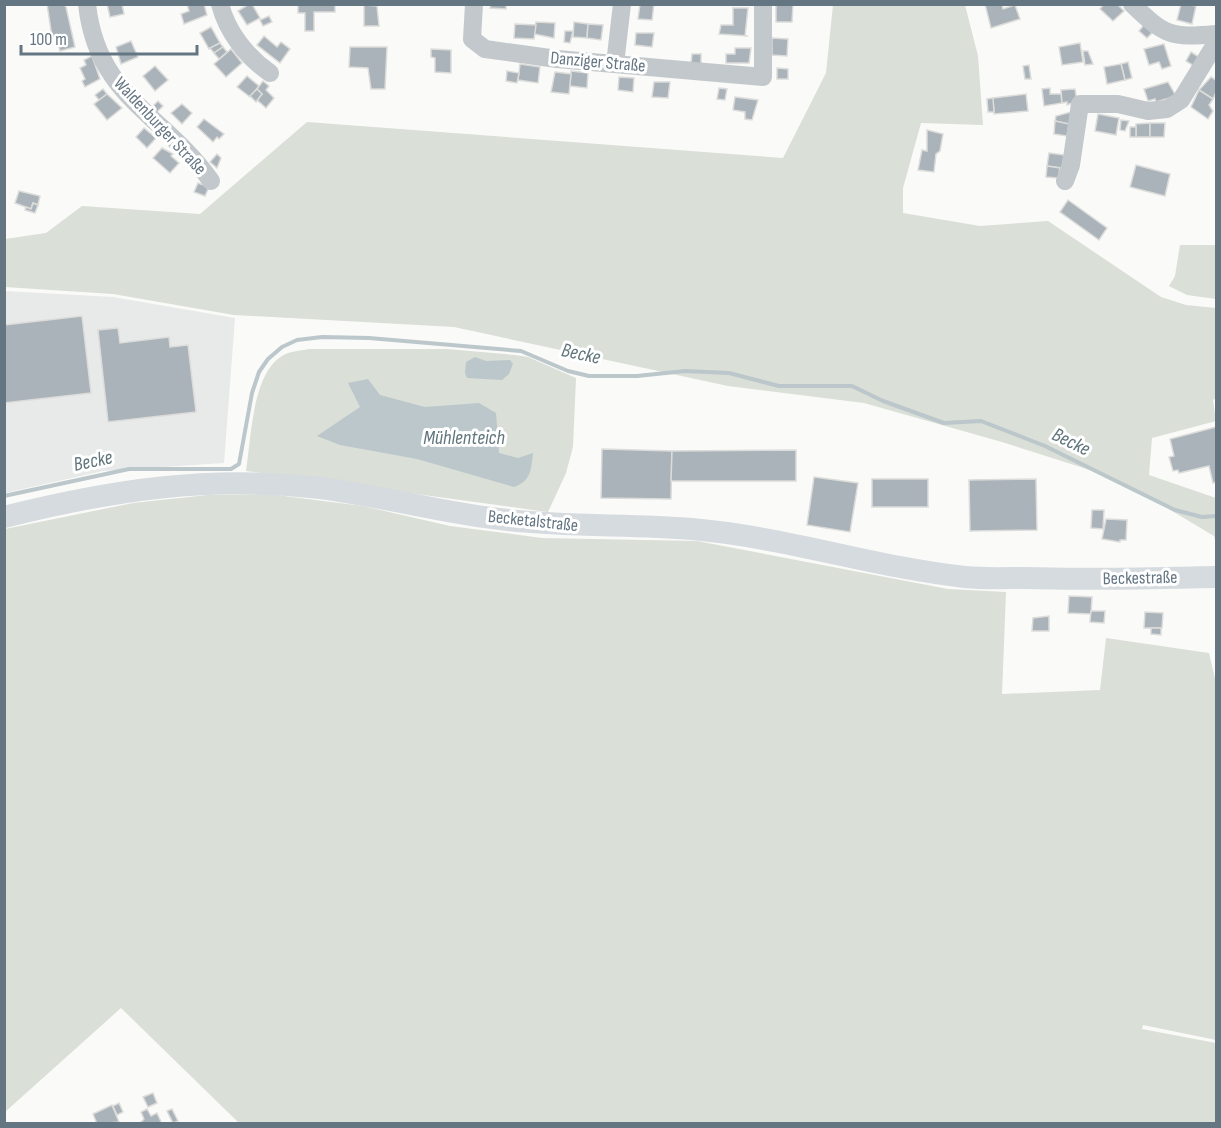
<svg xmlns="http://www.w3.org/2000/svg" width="1221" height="1128" font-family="'Sofia Sans Condensed',sans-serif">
  <rect width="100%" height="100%" fill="#fafaf8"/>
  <path fill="#e8e9e9" d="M4 291 113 297 235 318 224 463 103 471 5 493Z"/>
  <g fill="#dadfd7">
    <path d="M833 5H965L978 56 983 125 921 123 903 188V213L980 226 1048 221 1161 297 1186 305 1216 308V398L1213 400 1216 421 1152 438 1149 475 1216 498V543L1214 536 1147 496 1093 471 1002 442 864 403 728 386 454 327 234 315 113 294 5 287V239L46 233 82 206 200 214 307 122 783 158 826 73Z"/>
    <path d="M1180 245H1216V299L1187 295 1169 286 1175 276Z"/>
    <path d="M309 349H447L515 355 528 357 576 378 573 447 566 473 548 512 246 471C251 440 252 374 282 356 290 351 299 351 309 349Z"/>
    <path d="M268 494 363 506 450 526 542 538 697 541 948 589 1006 592 1002 694 1100 690 1106 638 1209 653 1216 683V1040L1143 1025 1142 1029 1216 1043V1123H239L121 1008 5 1112V529L133 503 208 495Z"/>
  </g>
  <g fill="#bbc7cb">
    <path d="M475 357 486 361 510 360 513 364 509 374 502 380 467 378 465 373 466 362Z"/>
    <path d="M368 379 380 395 425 407 479 403 496 413 499 453 518 458 533 453C531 470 531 481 514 487L417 459 340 445 317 436 360 407 348 383Z"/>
  </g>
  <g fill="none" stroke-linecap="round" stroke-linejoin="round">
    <path stroke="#bbc7cb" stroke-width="4" d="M4 496 129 469H231L239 464 252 393 259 372 268 359 282 347 297 340 322 337 369 338 521 351 568 371 589 376H637L685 371 729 373 779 386H852L883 401 944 423 981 421 1045 446 1175 510 1202 517 1216 516"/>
  </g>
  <g fill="#aab3b9" stroke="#dcdcda" stroke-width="1.5">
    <path d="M47 4H64L66 7 75 47 60 51 56 36 52 37Z"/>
    <path d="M107 4H122L124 14 110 17Z"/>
    <path d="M187 4H204L207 15 184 24 181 14 189 11Z"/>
    <path d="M249 4H252L260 18 247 25 238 11Z"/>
    <path d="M298 4H335V12H314V31H305V13H298Z"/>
    <path d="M491 4H506V9L490 8Z"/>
    <path d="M640 4H654L652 20 638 19Z"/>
    <path d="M985 4H1002L1003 9 1015 5 1020 19 991 28Z"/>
    <path d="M1104 4H1117L1124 11 1113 21 1100 9Z"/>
    <path d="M1181 4 1196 6 1192 24 1177 20Z"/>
    <path d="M364 5 377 6 379 26H364Z"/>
    <path d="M776 5H793L792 22H776Z"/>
    <path d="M733 8H748L745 36H748L719 34 721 25H733Z"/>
    <path d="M269 16 272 22 263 26 260 20Z"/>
    <path d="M536 22 555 23 554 38 534 34Z"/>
    <path d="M574 22 588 24 587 38 573 37Z"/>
    <path d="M515 24 536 25 534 39 514 38Z"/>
    <path d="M588 24 603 25 601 40 587 38Z"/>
    <path d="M1144 25 1152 33 1147 38 1139 31Z"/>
    <path d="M211 27 220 43 209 49 200 33Z"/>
    <path d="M565 31H573L570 43 564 42Z"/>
    <path d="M636 33H654L652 47 635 45Z"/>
    <path d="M264 36 277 47 281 42 290 49 280 63 257 45Z"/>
    <path d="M772 38 788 39 787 56 772 55Z"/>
    <path d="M131 41 138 57 121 64 116 47Z"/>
    <path d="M220 43 223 47 214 53 210 48Z"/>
    <path d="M1080 43 1083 62 1062 65 1059 47Z"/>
    <path d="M1164 44 1171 66 1162 69 1159 62 1149 65 1144 49Z"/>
    <path d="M223 47 227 52 219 59 214 53Z"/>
    <path d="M350 47H387L385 89H371L368 68 349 67Z"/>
    <path d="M735 48H751L749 63H726V54H735Z"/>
    <path d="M231 49 242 63 226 77 214 64Z"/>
    <path d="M431 49 451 50V73L435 72V58L431 57Z"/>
    <path d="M1083 51H1088L1093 64 1085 65Z"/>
    <path d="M1191 52 1199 57 1194 66 1186 61Z"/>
    <path d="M692 54H701V64H691Z"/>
    <path d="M92 56 100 79 85 87 82 81 85 79 80 68 86 65 84 60Z"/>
    <path d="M1128 62 1132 78 1125 80 1121 64Z"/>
    <path d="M520 64 540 67 538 83 518 80Z"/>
    <path d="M1121 64 1125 80 1107 84 1104 67Z"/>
    <path d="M1029 65 1031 79H1025L1023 66Z"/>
    <path d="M155 66 168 80 155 91 143 76Z"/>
    <path d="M777 68 788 69V79H777Z"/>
    <path d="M507 71 519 73 517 83 506 81Z"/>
    <path d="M571 71 588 73 587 88 570 86Z"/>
    <path d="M555 72 571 74 569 94 551 92Z"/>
    <path d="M247 76 259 86 250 97 237 87Z"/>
    <path d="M619 77 634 78 633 92 618 90Z"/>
    <path d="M1211 77 1216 80V92L1213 99 1199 90Z"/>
    <path d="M263 81 269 86 266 90 274 98 266 108 257 100 262 94 257 89Z"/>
    <path d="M654 82H670L668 98 652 97Z"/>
    <path d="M1168 82 1176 96 1156 102 1155 99 1148 101 1144 89Z"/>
    <path d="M719 88 727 89 725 100 717 99Z"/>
    <path d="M1050 88V94H1061L1062 103 1044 106 1042 89Z"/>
    <path d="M103 89 107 94 99 100 95 95Z"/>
    <path d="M257 89 262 94 256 102 250 96Z"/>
    <path d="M1075 89 1077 101 1067 105V102L1062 103 1061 90Z"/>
    <path d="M1199 90 1213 99 1209 105 1213 111 1208 119 1191 107Z"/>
    <path d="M107 94 122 108 107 120 94 104Z"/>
    <path d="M1026 94 1028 111 994 114 993 98Z"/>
    <path d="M735 97 758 100 752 120 745 119V112L733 110Z"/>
    <path d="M993 98 994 112H988L987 99Z"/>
    <path d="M158 101 163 106 156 113 151 108Z"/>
    <path d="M182 104 192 113 182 124 171 113Z"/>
    <path d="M1071 112 1069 124 1055 121 1056 116Z"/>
    <path d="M1098 114 1119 118 1116 135 1095 131Z"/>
    <path d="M204 119 224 134 219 139 217 137 213 142 197 127Z"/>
    <path d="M1121 120 1129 121 1125 131 1120 130Z"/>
    <path d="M1055 121 1069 124 1067 136 1054 134Z"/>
    <path d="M1150 123V137H1136V124Z"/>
    <path d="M1150 123H1165L1164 137H1150Z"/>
    <rect x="1130" y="127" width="6" height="10"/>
    <path d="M144 128 156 138 147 148 136 137Z"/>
    <path d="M927 130 943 134 940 151 936 154 934 172 918 170 922 150 927 151Z"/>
    <path d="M162 148 173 154 171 156 179 163 170 173 153 158Z"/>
    <path d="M1049 153 1064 155 1062 168 1047 166Z"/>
    <path d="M217 154 221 158 217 168 210 162Z"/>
    <path d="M1136 165 1170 174 1165 196 1130 187Z"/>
    <path d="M1047 166 1060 168 1058 178 1046 177Z"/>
    <path d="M198 183 209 187 205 196 194 192Z"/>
    <path d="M19 191 40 196 38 205 33 203 31 209 15 203Z"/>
    <path d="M1068 200 1107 228 1099 240 1060 212Z"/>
    <path d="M33 203 38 205 35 213 25 210 26 207 31 209Z"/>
    <path d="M82 316 91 393 4 403V325Z"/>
    <path d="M118 328 120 343 169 337 170 347 188 345 196 412 108 422 98 330Z"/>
    <path d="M1216 427V482L1213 483 1209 466 1179 473 1178 470 1173 471 1169 457 1174 456 1170 439Z"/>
    <path d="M602 449 672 451 671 499 601 498Z"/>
    <path d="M796 450V481H671L672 451Z"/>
    <path d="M814 477 858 483 850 532 807 525Z"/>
    <rect x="872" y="479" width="56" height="28"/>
    <path d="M1036 479 1037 530 970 531 969 480Z"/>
    <path d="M1092 510H1104L1103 529 1091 528Z"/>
    <path d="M1106 519 1127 520 1126 540H1120V542L1102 539Z"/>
    <path d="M1069 596 1092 597 1091 614 1068 613Z"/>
    <path d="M1091 611H1105L1104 623 1090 622Z"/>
    <path d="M1145 612 1163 613 1162 628H1144Z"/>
    <path d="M1049 616V631H1032L1033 618Z"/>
    <path d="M1151 628H1161V635L1151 634Z"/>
    <path d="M153 1093 157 1103 148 1107 143 1097Z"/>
    <path d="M119 1103 123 1112 117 1115 113 1106Z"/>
    <path d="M112 1105 119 1122 97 1124 93 1114Z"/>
    <path d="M147 1109 151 1116 157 1113 162 1124H139L144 1119 141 1112Z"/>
    <path d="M172 1109 178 1121 173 1123 167 1111Z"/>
  </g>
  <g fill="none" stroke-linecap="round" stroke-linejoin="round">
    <g stroke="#c3c8cc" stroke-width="18">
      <path d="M87 4C97 98 164 114 211 181"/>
      <path d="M220 4C227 32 247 57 270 73"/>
      <path d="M474 4 472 39 485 49 557 59 763 77V4"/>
      <path d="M1132 4C1165 36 1171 38 1216 34"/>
      <path d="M615 64 622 4"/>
      <path d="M1065 181 1071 165 1080 104H1118L1148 111 1167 109 1181 100 1216 43"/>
    </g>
    <path stroke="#d6dbdf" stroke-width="22" d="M4 517C112 490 210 475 320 488 383 496 445 514 508 520 570 527 631 524 692 529 785 537 873 567 965 577 985 579 1006 578 1026 578 1089 580 1153 578 1216 577"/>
  </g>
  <g text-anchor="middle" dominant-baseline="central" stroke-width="6" stroke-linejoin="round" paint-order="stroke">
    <g font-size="18" fill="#657683" stroke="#fff">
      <text transform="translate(598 62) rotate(5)">Danziger Straße</text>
      <text transform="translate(160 126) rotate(47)">Waldenburger Straße</text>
      <text transform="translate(533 521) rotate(6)">Becketalstraße</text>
      <text transform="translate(1140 578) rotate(-1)">Beckestraße</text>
    </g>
    <g font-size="20" font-style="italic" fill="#60757c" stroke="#fff">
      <text transform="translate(581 354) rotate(12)">Becke</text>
      <text x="464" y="438">Mühlenteich</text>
      <text transform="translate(1071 442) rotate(26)">Becke</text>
      <text transform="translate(93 461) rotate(-12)">Becke</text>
    </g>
  </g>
  <rect width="1221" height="1128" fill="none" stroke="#657683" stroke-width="12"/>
  <path d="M21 45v9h176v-9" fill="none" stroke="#657683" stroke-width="3"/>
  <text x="30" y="45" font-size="18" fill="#657683" stroke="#ffffff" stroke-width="4.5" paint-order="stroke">100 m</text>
</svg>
